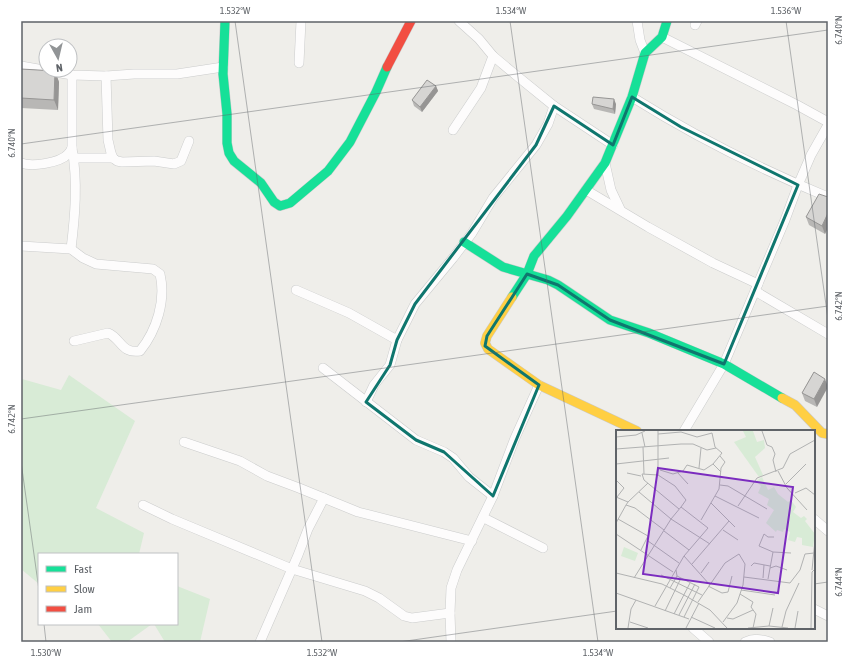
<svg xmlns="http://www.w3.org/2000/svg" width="849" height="663" font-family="'Asap Condensed',sans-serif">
  <rect width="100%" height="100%" fill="#efeeea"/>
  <g fill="#d8ebd6">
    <path d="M69 375 135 421 96 508 144 533 139 554H39V584L21 569 22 379 61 390Z"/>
    <path d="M177 586 210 599 200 642H165L154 624H177Z"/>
    <path d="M98 624H152L127 642H112Z"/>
  </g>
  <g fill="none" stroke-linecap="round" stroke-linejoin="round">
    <g stroke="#cbcccc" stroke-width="10">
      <g id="street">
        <path d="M459 21 479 39 493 56 517 76 554 106 613 145"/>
        <path d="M637 21 640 40 645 53"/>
        <path d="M695 25 697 21"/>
        <path d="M662 37 797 105 828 122"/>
        <path d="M299 63 301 21"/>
        <path d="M21 66 72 75 106 76 134 74H177L223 67"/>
        <path d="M106 76 108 140 111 153 113 158"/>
        <path d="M632 97C694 136 760 169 828 197"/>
        <path d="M453 130 481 88 493 56"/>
        <path d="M74 158H113L117 161 122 162 154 161 174 164 181 161 189 141"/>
        <path d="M21 163C32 167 60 163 68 154 70 152 71 150 72 148"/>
        <path d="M605 163 611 190 620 209"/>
        <path d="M586 190 648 227 713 263 758 284"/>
        <path d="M21 246 71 249 83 258 96 264 153 269 160 274C166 300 157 330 140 351 121 354 121 338 108 333L74 341"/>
        <path d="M71 249C75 216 78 182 72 148V75"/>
        <path d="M296 290 349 313 397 340"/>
        <path d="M755 291 828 334"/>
        <path d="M323 368 416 440 444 452 453 458 469 477 493 496"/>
        <path d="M366 402 374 385 390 365 397 340 415 304 453 258 472 233 493 198 536 145 548 124 554 106"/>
        <path d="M684 431 724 364 785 220 798 185 811 155 828 125"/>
        <path d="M184 442 240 461 267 476 299 488 358 512 472 541"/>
        <path d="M143 505 172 519 292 569 365 591 379 598 404 616 412 618 450 613"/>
        <path d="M484 518 543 548"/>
        <path d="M814 519 828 531"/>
        <path d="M814 609 828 616"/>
        <path d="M693 628 709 642"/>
        <path d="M260 642 298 555 308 529 324 498"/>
        <path d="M451 642 450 613 451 588 457 570 493 496 515 438 539 385"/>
        <path d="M745 642C754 638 761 639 770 642"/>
      </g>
    </g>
    <g stroke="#cacacb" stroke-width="10">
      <g id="fast">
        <path d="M225 21 223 74 227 114V143L229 153 234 161 261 183 274 202 280 206 290 203 328 171 350 142 376 92 387 67"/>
        <path d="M464 242 503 267 548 280 558 285 610 320 649 333 724 364 782 398"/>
        <path d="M512 297 527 274 534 256 567 216 605 163 632 97 645 53 662 37 667 21"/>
      </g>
    </g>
    <g stroke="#cacacb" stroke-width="10">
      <g id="slow">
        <path d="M512 297 487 336 485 343 488 349 539 385 637 431"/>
        <path d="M782 398 795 405 822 433 828 434"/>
      </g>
    </g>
    <g stroke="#cacacb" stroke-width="10">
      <path id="jam" d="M387 67 411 21"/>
    </g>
    <use href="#street" stroke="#fdfcfc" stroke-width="9"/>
    <use href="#fast" stroke="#16e098" stroke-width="9"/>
    <use href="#slow" stroke="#ffcf43" stroke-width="9"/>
    <use href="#jam" stroke="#f24e42" stroke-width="9"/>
  </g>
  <g fill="#b8b7b5">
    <path d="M21 69 55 71 59 82 58 110 21 108Z"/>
    <path d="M436 86 438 91 422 112 414 106 412 100Z"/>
    <path d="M592 104H616L615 114 594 109Z"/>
    <path d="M828 197V227L825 234 809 225 806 217Z"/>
    <path d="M814 372 817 407 805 401 802 393Z"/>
  </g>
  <g fill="#969594">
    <path d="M55 71 59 82 58 110 54 100Z"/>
    <path d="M436 86 438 91 422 112 420 107Z"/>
    <path d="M614 99 616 104 615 114 613 109Z"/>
    <path d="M828 213V227L825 234 822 226Z"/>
    <path d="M825 379 828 387 817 407 814 399Z"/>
  </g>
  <g fill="#d6d5d3" stroke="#969594">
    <path d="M21 69 55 71 54 100 21 98Z"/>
    <path d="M427 80 436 86 420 107 412 100Z"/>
    <path d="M593 97 614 99 613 109 592 104Z"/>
    <path d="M819 194 828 197V213L822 226 806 217Z"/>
    <path d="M814 372 825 379 814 399 802 393Z"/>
  </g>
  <path fill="none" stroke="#0f766e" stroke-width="3" stroke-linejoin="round" d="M632 97 681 127 798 185 724 364 610 320 558 285 527 274 487 336 485 346 539 385 493 496 444 452 416 440 366 402 390 365 397 340 415 304 536 145 554 106 613 145Z"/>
  <path fill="none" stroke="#5f6368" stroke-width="1" stroke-opacity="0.45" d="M235 21 322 642M510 21 598 642M786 21 828 319M21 144 828 30M21 419 828 306M21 462 39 590M814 584 828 582M44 624 46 642M399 642 617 611"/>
  <g transform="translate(616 430)">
    <rect width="199" height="199" fill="#efeeea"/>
    <path d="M127 1H137L141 12 148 10 149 18 139 27 147 45 143 47 118 12 130 7ZM146 47 152 60 158 57 162 64 172 72 175 70 180 77 177 82 185 88 188 86 191 89 189 91 199 104 197 117 186 115V108L181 107 179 112 172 110 174 102 168 99 167 102 161 100 160 102 150 93 158 80 151 75 153 69 142 63 145 56 140 51ZM8 117 22 123 19 131 5 126Z" fill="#d8ebd6"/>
    <path fill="none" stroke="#b1b2b2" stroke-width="1" d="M42 1V4L65 2 81 7 96 3 99 17 106 23 97 34 105 42M146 1 151 15 156 17 159 24 157 30 160 42M26 3 29 17M0 7 20 5 29 1M27 17 28 44M0 19 65 14H77L91 20 100 18M0 34 53 28M83 38 85 18M44 40 57 44 67 41 71 35 88 40 97 34M162 41 171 58 191 80M61 42 72 54M11 43 25 46M42 45V4M0 50 8 58 1 67M170 54 190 34M104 55 112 56 151 79M23 62 55 89 94 114M179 63 190 58 199 65M99 66 143 88M0 67 12 72 10 75 19 78 48 100M12 72 32 53M95 73 119 97M122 76 141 48 167 38 174 24 199 10M2 89 32 106 25 120M85 90 103 59 105 38 109 32 104 26M0 93 10 75M107 100 122 110M48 101 73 120M0 104 57 142M158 107H152L148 104 143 116 157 122 175 123M32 111 63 133M68 126 94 155M76 134 113 91M135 136 138 133 154 136M154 138 160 136 171 140M60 140 61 146 83 157 68 187M196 140 199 110M0 143 46 154 68 165 94 180 111 198M85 143 93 132M45 145 86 165M128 147 174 153 184 140 189 124 198 123M18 148 55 89 65 77 70 70 59 56 42 45 26 44 28 50 63 79M147 148 148 135M152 149 157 122M92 156 106 163 112 162 116 146M54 158 61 146M125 160 159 165M0 163 73 189M124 164 137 172 135 177 140 184 137 198M82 172 109 133 123 124 129 134 127 155 121 173 107 192M39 176 68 126 92 98 65 77M49 181 65 148M58 184 74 153M63 185 79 154M75 187 99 198M111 188 117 189 137 180M14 192 32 198M153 196 157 178M166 197 170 181 183 153M12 198 15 179 20 170M70 198 83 173M132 198 153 196 172 198M179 198 182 181M195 198 196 142 199 139"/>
    <path fill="#7b2cbf" fill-opacity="0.15" stroke="#7b2cbf" stroke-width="2" d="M42 38 177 57 162 163 27 144Z"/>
    <rect width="199" height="199" fill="none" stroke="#5f6368" stroke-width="2"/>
  </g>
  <rect width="849" height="663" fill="none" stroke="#ffffff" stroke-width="44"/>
  <rect x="38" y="553" width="140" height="72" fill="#ffffff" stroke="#bfc1c3"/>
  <rect x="46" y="566" width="20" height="6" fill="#16e098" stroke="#bfc1c3"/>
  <text x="74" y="573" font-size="12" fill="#5f6368">Fast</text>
  <rect x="46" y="586" width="20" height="6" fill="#ffcf43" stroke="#bfc1c3"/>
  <text x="74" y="593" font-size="12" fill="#5f6368">Slow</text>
  <rect x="46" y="606" width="20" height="6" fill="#f24e42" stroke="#bfc1c3"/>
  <text x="74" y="613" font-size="12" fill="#5f6368">Jam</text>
  <g transform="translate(58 58) rotate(172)"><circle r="19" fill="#ffffff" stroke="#bfc1c3"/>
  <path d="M0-3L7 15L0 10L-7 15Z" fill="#919496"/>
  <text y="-6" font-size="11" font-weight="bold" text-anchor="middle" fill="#5f6368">N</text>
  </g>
  <rect x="22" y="22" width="805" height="619" fill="none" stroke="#5f6368" stroke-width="1.5"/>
  <g font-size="10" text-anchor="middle" fill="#5f6368">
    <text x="235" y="14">1.532°W</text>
    <text x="511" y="14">1.534°W</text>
    <text x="786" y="14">1.536°W</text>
    <text transform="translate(838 30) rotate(-90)" y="4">6.740°N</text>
    <text transform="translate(11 143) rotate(-90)" y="4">6.740°N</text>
    <text transform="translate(838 306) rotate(-90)" y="4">6.742°N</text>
    <text transform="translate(11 419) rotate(-90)" y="4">6.742°N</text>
    <text transform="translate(838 582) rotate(-90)" y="4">6.744°N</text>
    <text x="46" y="656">1.530°W</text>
    <text x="322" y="656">1.532°W</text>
    <text x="598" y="656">1.534°W</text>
  </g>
</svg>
